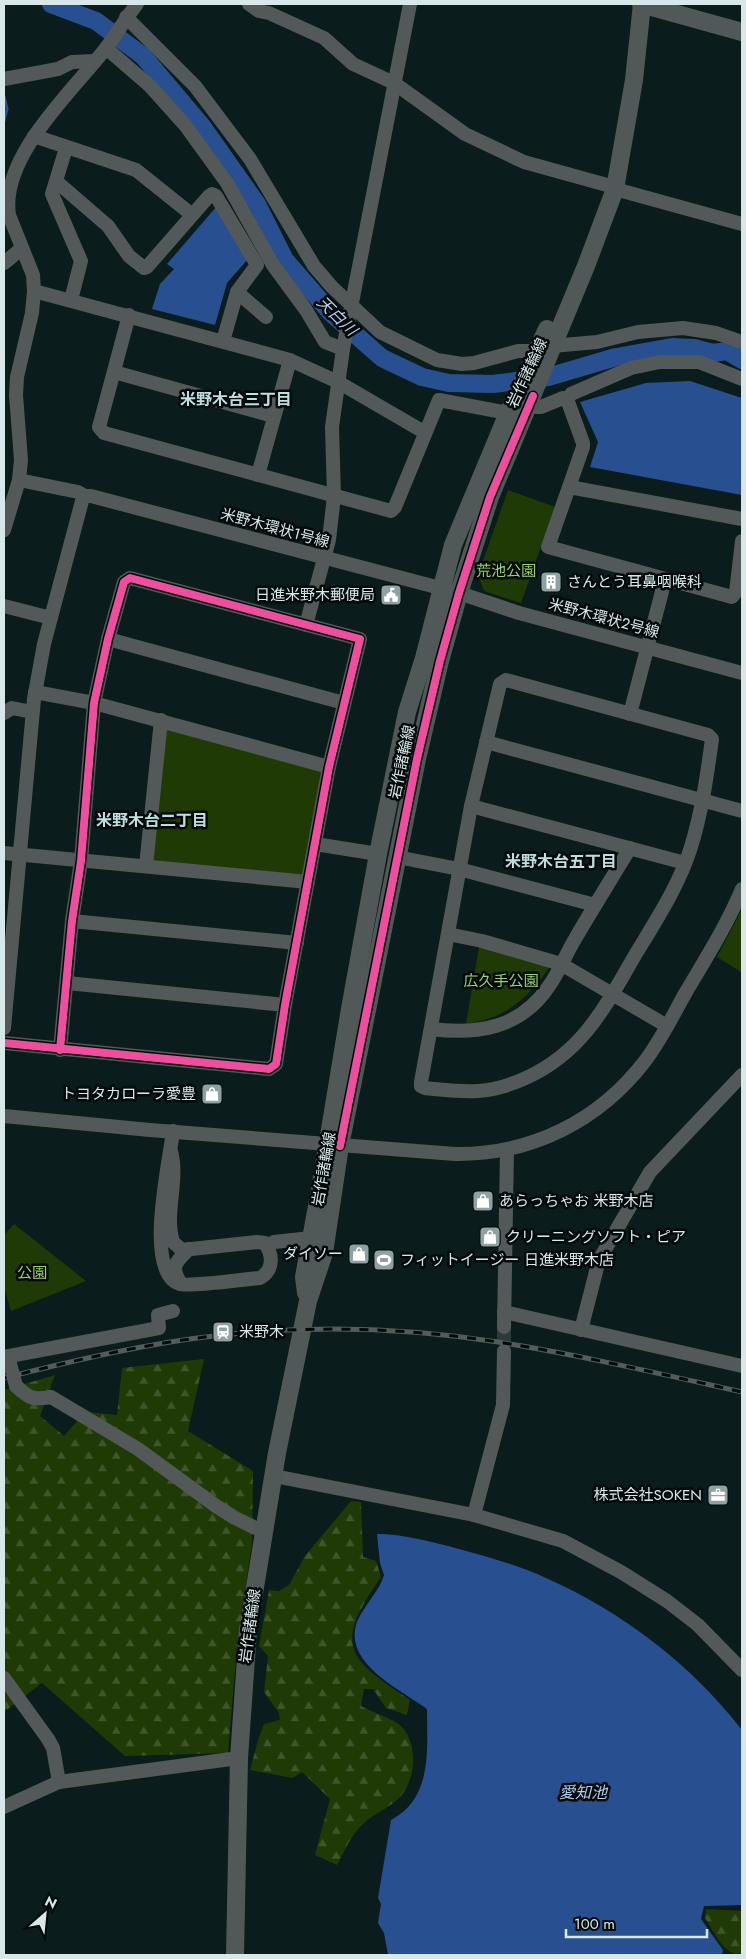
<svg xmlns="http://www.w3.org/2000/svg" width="746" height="1959" font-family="Jost,'Noto Sans JP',sans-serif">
  <defs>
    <pattern id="forest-firs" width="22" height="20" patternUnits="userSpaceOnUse" patternTransform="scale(1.25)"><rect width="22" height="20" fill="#203a06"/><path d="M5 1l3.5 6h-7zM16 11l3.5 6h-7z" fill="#40562a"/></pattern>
  </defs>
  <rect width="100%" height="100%" fill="#0b1c1c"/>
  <g fill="url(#forest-firs)">
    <path d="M204 1359 188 1431 253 1471 252 1543 237 1647 228 1753 125 1756 42 1683 4 1712V1390L55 1375 40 1416 64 1436 85 1412 117 1415 122 1368Z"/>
    <path d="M351 1501 361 1502 363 1557 376 1561 381 1577C334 1645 345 1657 410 1700L407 1715 386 1708 373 1689H364L361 1706C371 1712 395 1719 402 1727 418 1745 416 1778 401 1796 391 1807 375 1813 364 1823 351 1835 345 1850 337 1865L315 1855 330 1799 302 1772 293 1778 250 1770 259 1737 264 1724 280 1720 279 1713 264 1692 268 1656 259 1646 269 1590 279 1591 289 1585 305 1556Z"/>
    <path d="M706 1909 742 1911V1955C723 1955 714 1932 705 1918Z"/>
  </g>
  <g fill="#203a06">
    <path d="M508 490 555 507 521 603 484 591 478 575Z"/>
    <path d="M167 726 321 768 324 773 306 875 155 863 151 859Z"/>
    <path d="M742 909V969L741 972 717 957Z"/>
    <path d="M479 947 551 965C528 998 507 1018 466 1024Z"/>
    <path d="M14 1224 86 1281 11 1311 4 1287V1235Z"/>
  </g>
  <g fill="#285090">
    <path d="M217 206 248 259 227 283 215 325 152 309 160 284 174 269 167 264Z"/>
    <path d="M690 381 742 398V495L590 467 598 442 580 402 646 383Z"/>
    <path d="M377 1534C404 1534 433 1542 459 1549 488 1557 518 1565 546 1578 621 1611 692 1665 742 1730V1905L704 1906 701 1919 723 1950 722 1955H388L384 1933 378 1923 381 1904 378 1898 391 1820C433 1798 427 1749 427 1709 401 1690 342 1663 357 1622 364 1605 379 1592 384 1575L380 1563Z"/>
  </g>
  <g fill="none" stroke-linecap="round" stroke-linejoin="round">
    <path stroke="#285090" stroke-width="3" d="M4 96 7 109 4 121"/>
    <path stroke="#285090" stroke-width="18" d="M51 4 96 21 143 56 202 126 257 204 285 260 331 313 382 358 422 377 449 383 493 384 548 377 616 357 672 347 694 348 713 353 727 351 742 360"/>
    <path stroke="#2a3b3b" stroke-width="14" stroke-dasharray="14 7" stroke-linecap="butt" d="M504 1327V1351"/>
    <g stroke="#535958" stroke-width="14">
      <path d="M249 4 259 11 269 13 324 38 353 64 394 83 465 134 524 162 607 185"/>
      <path d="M126 17 195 86 250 159 314 266 332 287 380 332 437 360 462 364 474 363 518 351H537"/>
      <path d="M106 48 150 86 185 125 227 183 273 265 306 310 325 342 343 349"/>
      <path d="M4 79 58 69 72 62 94 61"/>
      <path d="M34 136 136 170 191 214"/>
      <path d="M66 148 52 194 81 261 71 300"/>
      <path d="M57 182 108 226 129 256 144 268 147 267 209 196 212 194 216 196 257 265 237 292 223 341"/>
      <path d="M615 189 742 224"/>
      <path d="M4 263 21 249"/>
      <path d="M34 291 290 360 338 382 424 432"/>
      <path d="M237 292 266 317"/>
      <path d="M129 315 99 427 104 433 391 511 395 507 439 400 508 413"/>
      <path d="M552 346 597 342 638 332 683 328 716 333 742 342"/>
      <path d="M114 372 273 416"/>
      <path d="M567 399 583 443V447L548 547 732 597 736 592 742 541"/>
      <path d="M528 407H541L563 398 567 399 571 394 631 368 660 362H699L742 379"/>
      <path d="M258 475 290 360"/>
      <path d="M19 480 78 492 85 496"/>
      <path d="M569 487 742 519"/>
      <path d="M4 530 19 480 21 460 16 395 17 377 32 313 34 291 33 275 9 215C0 156 73 91 106 48 117 33 126 18 137 4"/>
      <path d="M4 606 51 618"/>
      <path d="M306 625 329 540 334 496 332 427 343 349 410 4"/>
      <path d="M108 639 344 703"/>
      <path d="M506 680 708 735 712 739C707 776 702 811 691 847 679 886 655 922 634 957 605 1007 583 1051 528 1077 513 1084 495 1090 478 1091 460 1092 443 1090 425 1088L421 1086V1082L471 806 500 684Z"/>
      <path d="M35 692 94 703 329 767"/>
      <path d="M4 713 12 708 32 712"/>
      <path d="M630 714 665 580"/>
      <path d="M486 742 742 811"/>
      <path d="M471 806 685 863"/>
      <path d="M315 844 378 854"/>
      <path d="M4 853 308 882"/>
      <path d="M397 857 459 869 595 905"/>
      <path d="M146 866 161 720"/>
      <path d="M72 921 297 943"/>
      <path d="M448 934 482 941 561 964 667 1026"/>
      <path d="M67 983 285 1005"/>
      <path d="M4 1028 34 699 44 644 82 501 85 496H91L459 593 519 613 742 673"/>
      <path d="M431 1029C478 1035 521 1028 549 986 559 972 566 954 575 939 593 908 612 878 630 848"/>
      <path d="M4 1043 269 1069 276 1064 285 1005 329 767 360 639 130 578 124 582 108 639 94 703 81 861 72 921 60 1050"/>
      <path d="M4 1116 150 1130 455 1154C531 1155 599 1121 645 1061 661 1040 673 1015 686 992 706 958 727 925 742 889"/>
      <path d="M171 1151C179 1181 164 1213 173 1242L182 1250 257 1242 265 1243C273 1255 274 1270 260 1278 245 1279 191 1287 180 1284 143 1273 170 1160 173 1131"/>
      <path d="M267 1246 274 1242 311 1238"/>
      <path d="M181 1284C170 1266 175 1263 189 1249"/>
      <path d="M504 1312 742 1366"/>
      <path d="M504 1327 507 1150"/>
      <path d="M581 1330 599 1260 650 1172 742 1075"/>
      <path d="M4 1357 159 1328 158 1315 173 1311"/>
      <path d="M16 1386C30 1399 33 1400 51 1397L138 1449 216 1506 235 1518 264 1532"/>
      <path d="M274 1476 474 1515 563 1541 621 1572 667 1601 698 1625 742 1670"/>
      <path d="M474 1515 503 1405 504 1351"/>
      <path d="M4 1678 48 1739 53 1748 59 1782"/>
      <path d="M4 1807 59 1782 239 1758"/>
    </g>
    <g stroke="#515958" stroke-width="18">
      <path d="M641 4 742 32"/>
      <path d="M306 1293 304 1277 320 1190 350 1009 378 854 407 712 424 658 453 545 508 413 547 329"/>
      <path d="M235 1955 239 1758 248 1630 277 1453 308 1301 324 1253 340 1146 417 759 440 661 459 593 490 497 586 266 615 189 634 80 642 4"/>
    </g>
    <g stroke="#525c5b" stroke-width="5">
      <path id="rail" d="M4 1378C76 1360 148 1343 222 1335 312 1325 408 1328 498 1342 580 1355 661 1374 742 1392"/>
    </g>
    <use href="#rail" stroke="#02090a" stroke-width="3" stroke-dasharray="9" stroke-linecap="butt"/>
    <path stroke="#535958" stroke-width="14" d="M8 1356 16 1386"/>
    <g stroke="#02090a" stroke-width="11">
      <g id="cycleway">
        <path d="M4 1043 269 1069 276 1064 285 1005 329 767 360 639 130 578 124 582 108 639 94 703 81 861 72 921 60 1050"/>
        <path d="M340 1146 417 759 440 661 459 593 490 497 533 396"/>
      </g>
    </g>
    <use href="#cycleway" stroke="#ef4d9e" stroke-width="8"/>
  </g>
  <defs>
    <g id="building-square" transform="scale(1.125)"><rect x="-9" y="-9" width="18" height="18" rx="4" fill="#90a1a1" stroke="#02090a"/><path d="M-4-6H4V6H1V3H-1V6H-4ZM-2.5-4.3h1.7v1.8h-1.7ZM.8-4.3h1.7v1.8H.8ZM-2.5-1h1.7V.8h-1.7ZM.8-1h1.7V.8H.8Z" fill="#fff"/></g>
    <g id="civic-square" transform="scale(1.125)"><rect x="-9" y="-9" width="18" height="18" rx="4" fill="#90a1a1" stroke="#02090a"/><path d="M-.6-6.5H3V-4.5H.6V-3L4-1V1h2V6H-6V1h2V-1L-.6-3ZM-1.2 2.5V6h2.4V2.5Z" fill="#fff"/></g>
    <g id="shop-square" transform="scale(1.125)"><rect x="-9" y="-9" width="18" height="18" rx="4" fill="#90a1a1" stroke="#02090a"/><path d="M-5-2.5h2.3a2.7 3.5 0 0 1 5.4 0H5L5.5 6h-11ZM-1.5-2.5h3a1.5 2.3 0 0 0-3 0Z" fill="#fff"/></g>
    <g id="stadium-square" transform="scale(1.125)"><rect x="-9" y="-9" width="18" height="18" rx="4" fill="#90a1a1" stroke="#02090a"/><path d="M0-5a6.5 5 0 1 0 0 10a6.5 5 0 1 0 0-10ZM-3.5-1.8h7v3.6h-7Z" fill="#fff"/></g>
    <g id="station-square" transform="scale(1.125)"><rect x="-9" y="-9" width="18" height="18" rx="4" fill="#90a1a1" stroke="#02090a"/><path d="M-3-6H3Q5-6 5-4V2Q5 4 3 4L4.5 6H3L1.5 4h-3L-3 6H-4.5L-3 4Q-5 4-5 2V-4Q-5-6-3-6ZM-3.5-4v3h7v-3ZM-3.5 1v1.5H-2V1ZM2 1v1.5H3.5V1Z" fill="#fff"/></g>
    <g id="office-square" transform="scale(1.125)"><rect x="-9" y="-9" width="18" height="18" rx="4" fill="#90a1a1" stroke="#02090a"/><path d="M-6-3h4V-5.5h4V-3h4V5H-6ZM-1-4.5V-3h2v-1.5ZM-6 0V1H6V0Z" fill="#fff"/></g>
  </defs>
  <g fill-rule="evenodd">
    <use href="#building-square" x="551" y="582"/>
    <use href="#civic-square" x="391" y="595"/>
    <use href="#shop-square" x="212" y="1094"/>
    <use href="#shop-square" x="483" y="1201"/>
    <use href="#shop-square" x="490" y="1237"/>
    <use href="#shop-square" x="359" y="1254"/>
    <use href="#stadium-square" x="384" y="1260"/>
    <use href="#station-square" x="223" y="1332"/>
    <use href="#office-square" x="718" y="1495"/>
  </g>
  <g text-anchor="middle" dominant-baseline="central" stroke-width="5" stroke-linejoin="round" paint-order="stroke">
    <g font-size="15" fill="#d8e8e8" stroke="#02090a">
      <text transform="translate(527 373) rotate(-65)">岩作諸輪線</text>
      <text transform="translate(275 528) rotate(15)">米野木環状1号線</text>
      <text transform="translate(604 618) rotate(15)">米野木環状2号線</text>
      <text transform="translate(402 762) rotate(-78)">岩作諸輪線</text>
      <text transform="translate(324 1169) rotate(-80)">岩作諸輪線</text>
      <text transform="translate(250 1626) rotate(-82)">岩作諸輪線</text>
    </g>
    <g font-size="15" fill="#99d465" stroke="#02090a">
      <text x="506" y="571">荒池公園</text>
      <text x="501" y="981">広久手公園</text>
      <text x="32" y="1273">公園</text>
    </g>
    <g font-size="15" fill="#d8e8e8" stroke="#02090a" text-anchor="start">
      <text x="567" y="582">さんとう耳鼻咽喉科</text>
      <text x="375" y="595" text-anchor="end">日進米野木郵便局</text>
      <text x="196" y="1094" text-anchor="end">トヨタカローラ愛豊</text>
      <text x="499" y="1201">あらっちゃお 米野木店</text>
      <text x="506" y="1237">クリーニングソフト・ピア</text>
      <text x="343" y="1254" text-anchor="end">ダイソー</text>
      <text x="400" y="1260">フィットイージー 日進米野木店</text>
      <text x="239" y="1332">米野木</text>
      <text x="702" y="1495" text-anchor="end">株式会社SOKEN</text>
    </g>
    <g font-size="16" font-style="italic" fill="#b5cef5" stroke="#02090a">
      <text transform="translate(337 316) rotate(44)">天白川</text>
      <text x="583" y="1792">愛知池</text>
    </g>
    <g font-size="16" font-weight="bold" fill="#bedfdf" stroke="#02090a">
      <text x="236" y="399">米野木台三丁目</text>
      <text x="152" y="820">米野木台二丁目</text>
      <text x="561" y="861">米野木台五丁目</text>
    </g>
  </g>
  <rect width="746" height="1959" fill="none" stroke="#d8e8e8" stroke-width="10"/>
  <g transform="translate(45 1914) rotate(27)" stroke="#02090a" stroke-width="4" paint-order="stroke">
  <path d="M0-4L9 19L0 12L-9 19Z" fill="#d8e8e8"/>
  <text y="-8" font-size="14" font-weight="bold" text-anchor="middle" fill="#d8e8e8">N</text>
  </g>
  <path d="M566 1929v8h141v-8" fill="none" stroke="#d8e8e8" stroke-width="2.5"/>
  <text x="574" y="1929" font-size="15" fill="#d8e8e8" stroke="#02090a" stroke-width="4" paint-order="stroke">100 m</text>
</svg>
